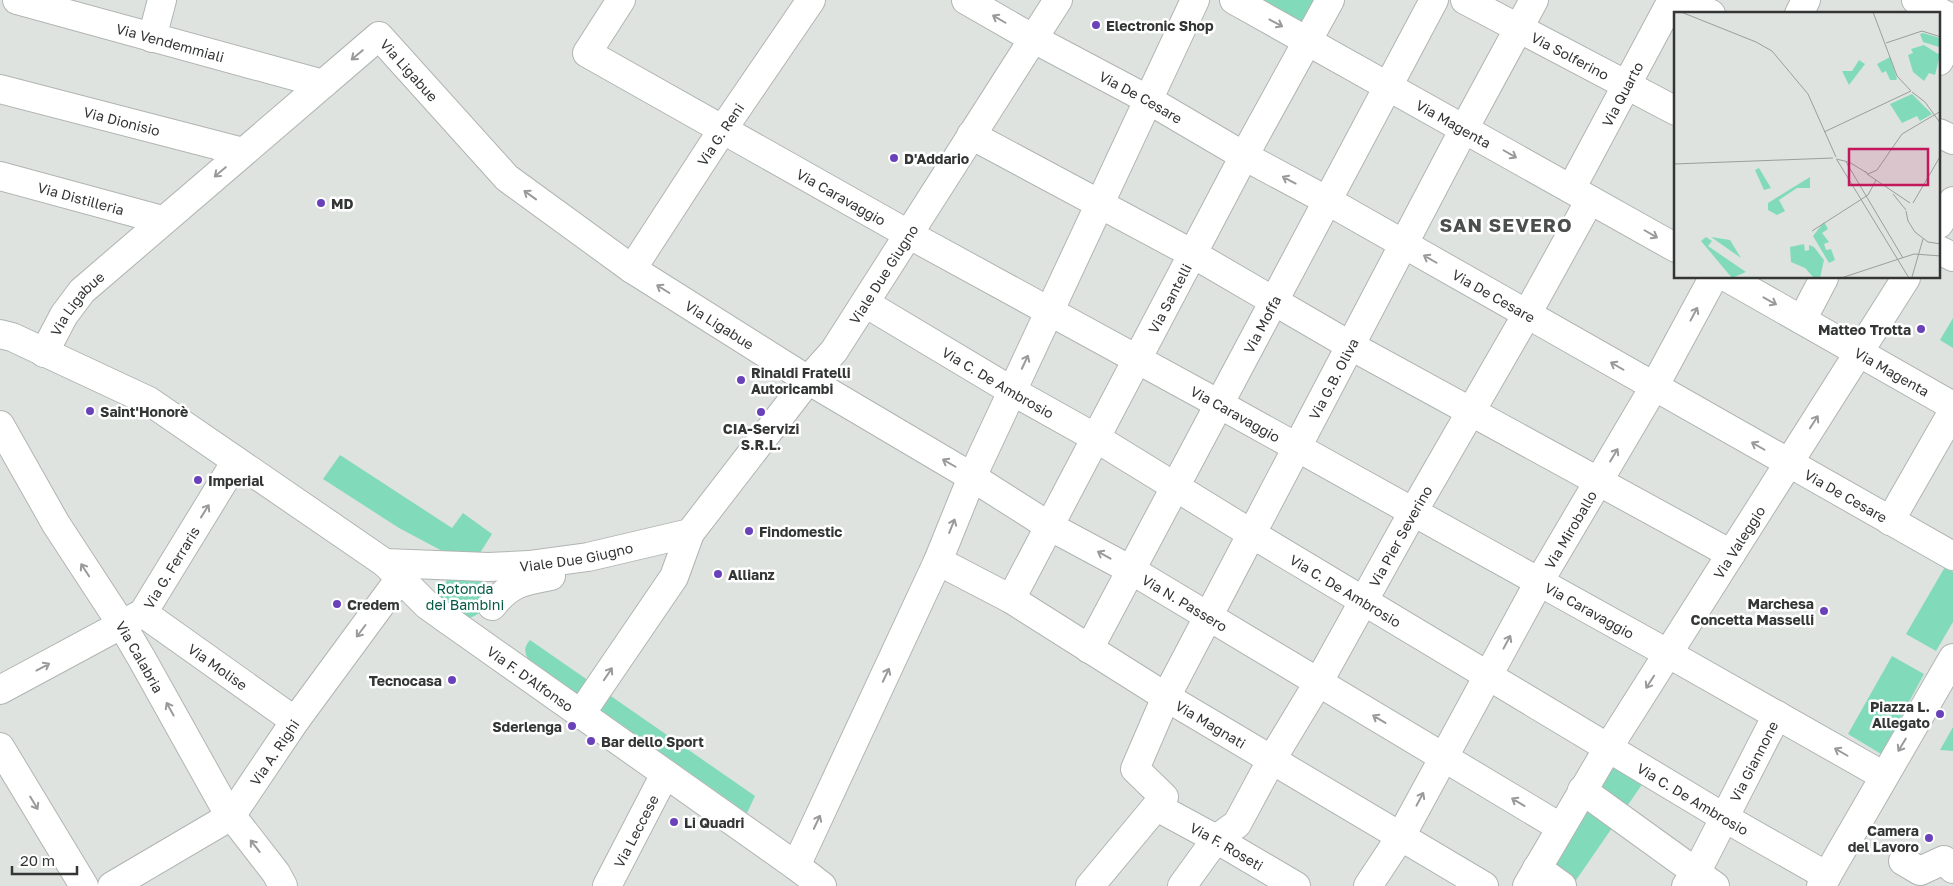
<svg xmlns="http://www.w3.org/2000/svg" width="1953" height="886" font-family="'Golos Text',sans-serif">
  <rect width="100%" height="100%" fill="#dee3e0"/>
  <g fill="#81dbbb">
    <path d="M1255 0H1322L1306 29Z"/>
    <path d="M1953 318V348L1940 340Z"/>
    <path d="M340 455 452 528 463 513 492 534 478 556 446 553 399 528 323 479Z"/>
    <path d="M1945 567 1953 572V622L1936 651 1906 634Z"/>
    <path d="M448 578 483 580C495 597 485 615 466 619L441 601V593Z"/>
    <path d="M530 640 755 796 747 813 528 659C524 651 524 647 530 640Z"/>
    <path d="M1892 656 1924 674 1881 754 1848 734Z"/>
    <path d="M1953 727V751L1940 750Z"/>
    <path d="M1614 763 1643 783 1572 886H1539Z"/>
  </g>
  <g fill="none" stroke-linecap="round" stroke-linejoin="round">
    <g stroke="#b0b5b3" stroke-width="30">
      <g id="minor">
        <path id="s1" d="M17 0 323 84"/>
        <path id="s2" d="M621 0 587 53 908 234 1219 404 1669 654 1884 776"/>
        <path id="s3" d="M966 0 1032 38 1147 99 1244 156 1328 201 1953 556"/>
        <path id="s4" d="M1234 0 1676 248"/>
        <path id="s5" d="M1465 0 1676 111"/>
        <path d="M1684 0 1711 14"/>
        <path d="M1916 0 1953 19"/>
        <path d="M1799 14 1806 0"/>
        <path d="M152 38 162 0"/>
        <path d="M1939 61 1953 35"/>
        <path id="s6" d="M0 89 243 152"/>
        <path d="M1939 133 1953 140"/>
        <path d="M971 135 1193 254 1351 346 1731 554"/>
        <path id="s7" d="M0 176 162 220"/>
        <path id="s8" d="M1571 189 1672 0"/>
        <path d="M1939 224 1953 201"/>
        <path d="M1939 250 1953 257"/>
        <path id="s9" d="M632 269 723 129 811 0"/>
        <path id="s10" d="M1728 278 1953 406"/>
        <path id="s11" d="M865 303 1012 391 1096 438 1252 534 1725 818 1827 876"/>
        <path d="M1802 320 1824 278"/>
        <path id="s12" d="M44 353 64 315 82 291 379 36 507 178 632 269 808 380 972 477 1049 526 1131 570 1560 827"/>
        <path id="s13" d="M0 425 56 524 122 625 142 659 224 806 276 873 283 886"/>
        <path d="M1890 521 1953 411"/>
        <path id="s14" d="M938 561 1011 599 1166 697 1484 886"/>
        <path id="s15" d="M1011 599 1244 156 1330 0"/>
        <path id="s16" d="M143 613 295 721"/>
        <path id="s17" d="M448 620 796 866 822 886"/>
        <path id="s18" d="M1089 649 1434 0"/>
        <path id="s19" d="M0 690 143 613 236 461"/>
        <path d="M580 715 674 577 690 533"/>
        <path d="M0 747 84 886"/>
        <path d="M1582 790 1715 886"/>
        <path id="s20" d="M1157 807 1216 839 1296 886"/>
        <path d="M1903 861 1920 871 1944 860 1953 869"/>
        <path d="M796 866 938 561 972 477 1195 0"/>
        <path d="M1537 868 1562 886"/>
        <path id="s21" d="M112 886 231 816 295 721 401 577"/>
        <path id="s22" d="M607 886 665 774"/>
        <path id="s23" d="M1090 886 1164 797 1135 769 1166 697 1464 129 1534 0"/>
        <path id="s24" d="M1182 886 1216 839 1237 824 1272 759 1318 683 1413 512 1527 314 1590 200"/>
        <path id="s25" d="M1368 886 1401 836 1539 582 1654 387 1713 278"/>
        <path id="s26" d="M1527 886 1608 748 1906 278"/>
        <path id="s27" d="M1686 886 1696 873 1777 715"/>
        <path d="M1821 886 1953 658"/>
      </g>
    </g>
    <g stroke="#b0b5b3" stroke-width="30">
      <g id="major">
        <path d="M0 334 12 337 149 401 385 563 427 605 448 620"/>
        <path id="s28" d="M385 563 488 567 529 565 588 557 690 533 808 380 834 351 1058 0"/>
        <path d="M492 606C510 583 523 581 551 576"/>
      </g>
    </g>
    <use href="#minor" stroke="#fff" stroke-width="28"/>
    <use href="#major" stroke="#fff" stroke-width="28"/>
  </g>
  <defs><path id="oneway-shaft" d="M-6 0H5M1.5-3L5.5 0L1.5 3" fill="none" stroke-width="1.6" stroke-linecap="round" stroke-linejoin="round" transform="scale(1.25)"/></defs>
  <g stroke="#9a9a9a">
    <use href="#oneway-shaft" transform="translate(999 19) rotate(-150)"/>
    <use href="#oneway-shaft" transform="translate(1276 23) rotate(28)"/>
    <use href="#oneway-shaft" transform="translate(357 55) rotate(140)"/>
    <use href="#oneway-shaft" transform="translate(1510 154) rotate(30)"/>
    <use href="#oneway-shaft" transform="translate(220 172) rotate(140)"/>
    <use href="#oneway-shaft" transform="translate(1289 180) rotate(-152)"/>
    <use href="#oneway-shaft" transform="translate(530 195) rotate(-144)"/>
    <use href="#oneway-shaft" transform="translate(1651 234) rotate(30)"/>
    <use href="#oneway-shaft" transform="translate(1430 259) rotate(-150)"/>
    <use href="#oneway-shaft" transform="translate(663 289) rotate(-148)"/>
    <use href="#oneway-shaft" transform="translate(1770 301) rotate(29)"/>
    <use href="#oneway-shaft" transform="translate(1694 314) rotate(-62)"/>
    <use href="#oneway-shaft" transform="translate(1025 362) rotate(-65)"/>
    <use href="#oneway-shaft" transform="translate(1617 366) rotate(-150)"/>
    <use href="#oneway-shaft" transform="translate(1814 422) rotate(-57)"/>
    <use href="#oneway-shaft" transform="translate(1758 446) rotate(-150)"/>
    <use href="#oneway-shaft" transform="translate(1614 455) rotate(-59)"/>
    <use href="#oneway-shaft" transform="translate(949 463) rotate(-150)"/>
    <use href="#oneway-shaft" transform="translate(205 511) rotate(-58)"/>
    <use href="#oneway-shaft" transform="translate(952 526) rotate(-68)"/>
    <use href="#oneway-shaft" transform="translate(1104 555) rotate(-151)"/>
    <use href="#oneway-shaft" transform="translate(85 570) rotate(-123)"/>
    <use href="#oneway-shaft" transform="translate(361 631) rotate(127)"/>
    <use href="#oneway-shaft" transform="translate(1507 642) rotate(-62)"/>
    <use href="#oneway-shaft" transform="translate(43 667) rotate(-28)"/>
    <use href="#oneway-shaft" transform="translate(608 674) rotate(-56)"/>
    <use href="#oneway-shaft" transform="translate(886 675) rotate(-65)"/>
    <use href="#oneway-shaft" transform="translate(1650 682) rotate(123)"/>
    <use href="#oneway-shaft" transform="translate(170 709) rotate(-119)"/>
    <use href="#oneway-shaft" transform="translate(1379 719) rotate(-149)"/>
    <use href="#oneway-shaft" transform="translate(1902 745) rotate(121)"/>
    <use href="#oneway-shaft" transform="translate(1841 752) rotate(-150)"/>
    <use href="#oneway-shaft" transform="translate(1420 799) rotate(-62)"/>
    <use href="#oneway-shaft" transform="translate(1518 802) rotate(-149)"/>
    <use href="#oneway-shaft" transform="translate(34 803) rotate(59)"/>
    <use href="#oneway-shaft" transform="translate(817 822) rotate(-65)"/>
    <use href="#oneway-shaft" transform="translate(255 846) rotate(-128)"/>
  </g>
  <g fill="#6942ba" stroke="#fff" stroke-width="2">
    <circle cx="1096" cy="25" r="5"/>
    <circle cx="894" cy="158" r="5"/>
    <circle cx="321" cy="203" r="5"/>
    <circle cx="1921" cy="329" r="5"/>
    <circle cx="741" cy="380" r="5"/>
    <circle cx="90" cy="411" r="5"/>
    <circle cx="761" cy="412" r="5"/>
    <circle cx="198" cy="480" r="5"/>
    <circle cx="749" cy="531" r="5"/>
    <circle cx="718" cy="574" r="5"/>
    <circle cx="337" cy="604" r="5"/>
    <circle cx="1824" cy="611" r="5"/>
    <circle cx="452" cy="680" r="5"/>
    <circle cx="1940" cy="714" r="5"/>
    <circle cx="572" cy="726" r="5"/>
    <circle cx="591" cy="741" r="5"/>
    <circle cx="674" cy="822" r="5"/>
    <circle cx="1929" cy="838" r="5"/>
  </g>
  <g text-anchor="middle" dominant-baseline="central" stroke-width="5" stroke-linejoin="round" paint-order="stroke">
    <g font-size="14" font-weight="bold" fill="#343635" stroke="#fff" text-anchor="start">
      <text x="1106" y="25">Electronic Shop</text>
      <text x="904" y="158">D'Addario</text>
      <text x="331" y="203">MD</text>
      <text x="1911" y="329" text-anchor="end">Matteo Trotta</text>
      <text x="751" y="372">Rinaldi Fratelli<tspan x="751" dy="16">Autoricambi</tspan></text>
      <text x="100" y="411">Saint'Honorè</text>
      <text x="761" y="428" text-anchor="middle">CIA-Servizi<tspan x="761" dy="16">S.R.L.</tspan></text>
      <text x="208" y="480">Imperial</text>
      <text x="759" y="531">Findomestic</text>
      <text x="728" y="574">Allianz</text>
      <text x="1814" y="603" text-anchor="end">Marchesa<tspan x="1814" dy="16">Concetta Masselli</tspan></text>
      <text x="347" y="604">Credem</text>
      <text x="442" y="680" text-anchor="end">Tecnocasa</text>
      <text x="1930" y="706" text-anchor="end">Piazza L.<tspan x="1930" dy="16">Allegato</tspan></text>
      <text x="562" y="726" text-anchor="end">Sderlenga</text>
      <text x="601" y="741">Bar dello Sport</text>
      <text x="684" y="822">Li Quadri</text>
      <text x="1919" y="830" text-anchor="end">Camera<tspan x="1919" dy="16">del Lavoro</tspan></text>
    </g>
    <g font-size="14" fill="#343635" stroke="#fff">
      <text stroke="none"><textPath href="#s1" startOffset="159">Via Vendemmiali</textPath></text>
      <text stroke="none"><textPath href="#s5" startOffset="119">Via Solferino</textPath></text>
      <text stroke="none"><textPath href="#s12" startOffset="510">Via Ligabue</textPath></text>
      <text stroke="none"><textPath href="#s8" startOffset="108">Via Quarto</textPath></text>
      <text stroke="none"><textPath href="#s3" startOffset="200">Via De Cesare</textPath></text>
      <text stroke="none"><textPath href="#s6" startOffset="126">Via Dionisio</textPath></text>
      <text stroke="none"><textPath href="#s4" startOffset="252">Via Magenta</textPath></text>
      <text stroke="none"><textPath href="#s9" startOffset="161">Via G. Reni</textPath></text>
      <text stroke="none"><textPath href="#s2" startOffset="355">Via Caravaggio</textPath></text>
      <text stroke="none"><textPath href="#s7" startOffset="84">Via Distilleria</textPath></text>
      <text stroke="none"><textPath href="#s28" startOffset="632">Viale Due Giugno</textPath></text>
      <text stroke="none"><textPath href="#s3" startOffset="605">Via De Cesare</textPath></text>
      <text stroke="none"><textPath href="#s15" startOffset="340">Via Santelli</textPath></text>
      <text stroke="none"><textPath href="#s12" startOffset="60">Via Ligabue</textPath></text>
      <text stroke="none"><textPath href="#s12" startOffset="914">Via Ligabue</textPath></text>
      <text stroke="none"><textPath href="#s18" startOffset="368">Via Moffa</textPath></text>
      <text stroke="none"><textPath href="#s10" startOffset="189">Via Magenta</textPath></text>
      <text stroke="none"><textPath href="#s23" startOffset="594">Via G.B. Oliva</textPath></text>
      <text stroke="none"><textPath href="#s11" startOffset="155">Via C. De Ambrosio</textPath></text>
      <text stroke="none"><textPath href="#s2" startOffset="805">Via Caravaggio</textPath></text>
      <text stroke="none"><textPath href="#s3" startOffset="1010">Via De Cesare</textPath></text>
      <text stroke="none"><textPath href="#s25" startOffset="410">Via Miroballo</textPath></text>
      <text stroke="none"><textPath href="#s24" startOffset="415">Via Pier Severino</textPath></text>
      <text stroke="none"><textPath href="#s26" startOffset="404">Via Valeggio</textPath></text>
      <text stroke="none"><textPath href="#s28" startOffset="192">Viale Due Giugno</textPath></text>
      <text stroke="none"><textPath href="#s19" startOffset="216">Via G. Ferraris</textPath></text>
      <text stroke="none"><textPath href="#s11" startOffset="560">Via C. De Ambrosio</textPath></text>
      <text stroke="none"><textPath href="#s12" startOffset="1456">Via N. Passero</textPath></text>
      <text stroke="none"><textPath href="#s2" startOffset="1210">Via Caravaggio</textPath></text>
      <text stroke="none"><textPath href="#s13" startOffset="271">Via Calabria</textPath></text>
      <text stroke="none"><textPath href="#s16" startOffset="92">Via Molise</textPath></text>
      <text stroke="none"><textPath href="#s17" startOffset="101">Via F. D'Alfonso</textPath></text>
      <text stroke="none"><textPath href="#s14" startOffset="318">Via Magnati</textPath></text>
      <text stroke="none"><textPath href="#s21" startOffset="215">Via A. Righi</textPath></text>
      <text stroke="none"><textPath href="#s27" startOffset="142">Via Giannone</textPath></text>
      <text stroke="none"><textPath href="#s11" startOffset="965">Via C. De Ambrosio</textPath></text>
      <text stroke="none"><textPath href="#s22" startOffset="62">Via Leccese</textPath></text>
      <text stroke="none"><textPath href="#s20" startOffset="80">Via F. Roseti</textPath></text>
    </g>
    <g font-size="14" fill="#025843" stroke="#fff">
      <text x="465" y="588">Rotonda<tspan x="465" dy="16">dei Bambini</tspan></text>
    </g>
    <g font-size="19" font-weight="bold" letter-spacing="1" fill="#4a4e4c" stroke="#fff">
      <text x="1506" y="224">SAN SEVERO</text>
    </g>
  </g>
  <g transform="translate(1674 12)">
    <rect width="266" height="266" fill="#dee3e0"/>
    <path d="M249 21 266 26 265 35 249 30 246 22ZM250 33 264 42 267 39 261 63 255 61 250 69 239 60 234 43 239 41 237 37ZM216 45 223 67 222 68H216L212 59 208 61 203 52ZM185 48 191 52 175 73 168 59H178ZM238 82 258 102 246 109 243 104 228 111 216 92ZM85 156 97 176 90 178 81 158ZM136 165V176H123L105 188 111 199 103 203 94 198V191ZM150 210 154 217 148 221 155 230 150 232 152 238 157 237 161 248 155 251 139 224ZM32 225 38 229 34 234 72 260 58 266 27 229ZM37 225 56 228 67 246ZM130 232 131 239 135 238V233L140 235 150 248 146 266H140L131 256 117 250 116 235Z" fill="#81dbbb"/>
    <path fill="none" stroke="#9a9e9c" stroke-width="1" d="M7 0 82 30 98 39 134 82 162 145M199 0 223 64 237 79M212 31 248 19 267 25M238 80 251 90 267 112M150 120 237 79M162 147 175 150 193 161M163 148 235 266M172 150 229 246M0 152 159 146M191 159 194 162 203 158 228 122 267 99M193 162 236 191M219 182 232 198M239 191 267 143M232 199 234 209 241 220 254 230 267 232M138 219 194 183 202 168M238 265 249 227M167 266 240 242 267 244"/>
    <path fill="#c2185b" fill-opacity="0.15" stroke="#c2185b" stroke-width="2.5" d="M175 137H254V173H175Z"/>
    <rect width="266" height="266" fill="none" stroke="#343635" stroke-width="2.5"/>
  </g>
  <path d="M12 866v8h65v-8" fill="none" stroke="#343635" stroke-width="2.5"/>
  <text x="20" y="866" font-size="15" fill="#343635" stroke="#ffffff" stroke-width="4" paint-order="stroke">20 m</text>
</svg>
